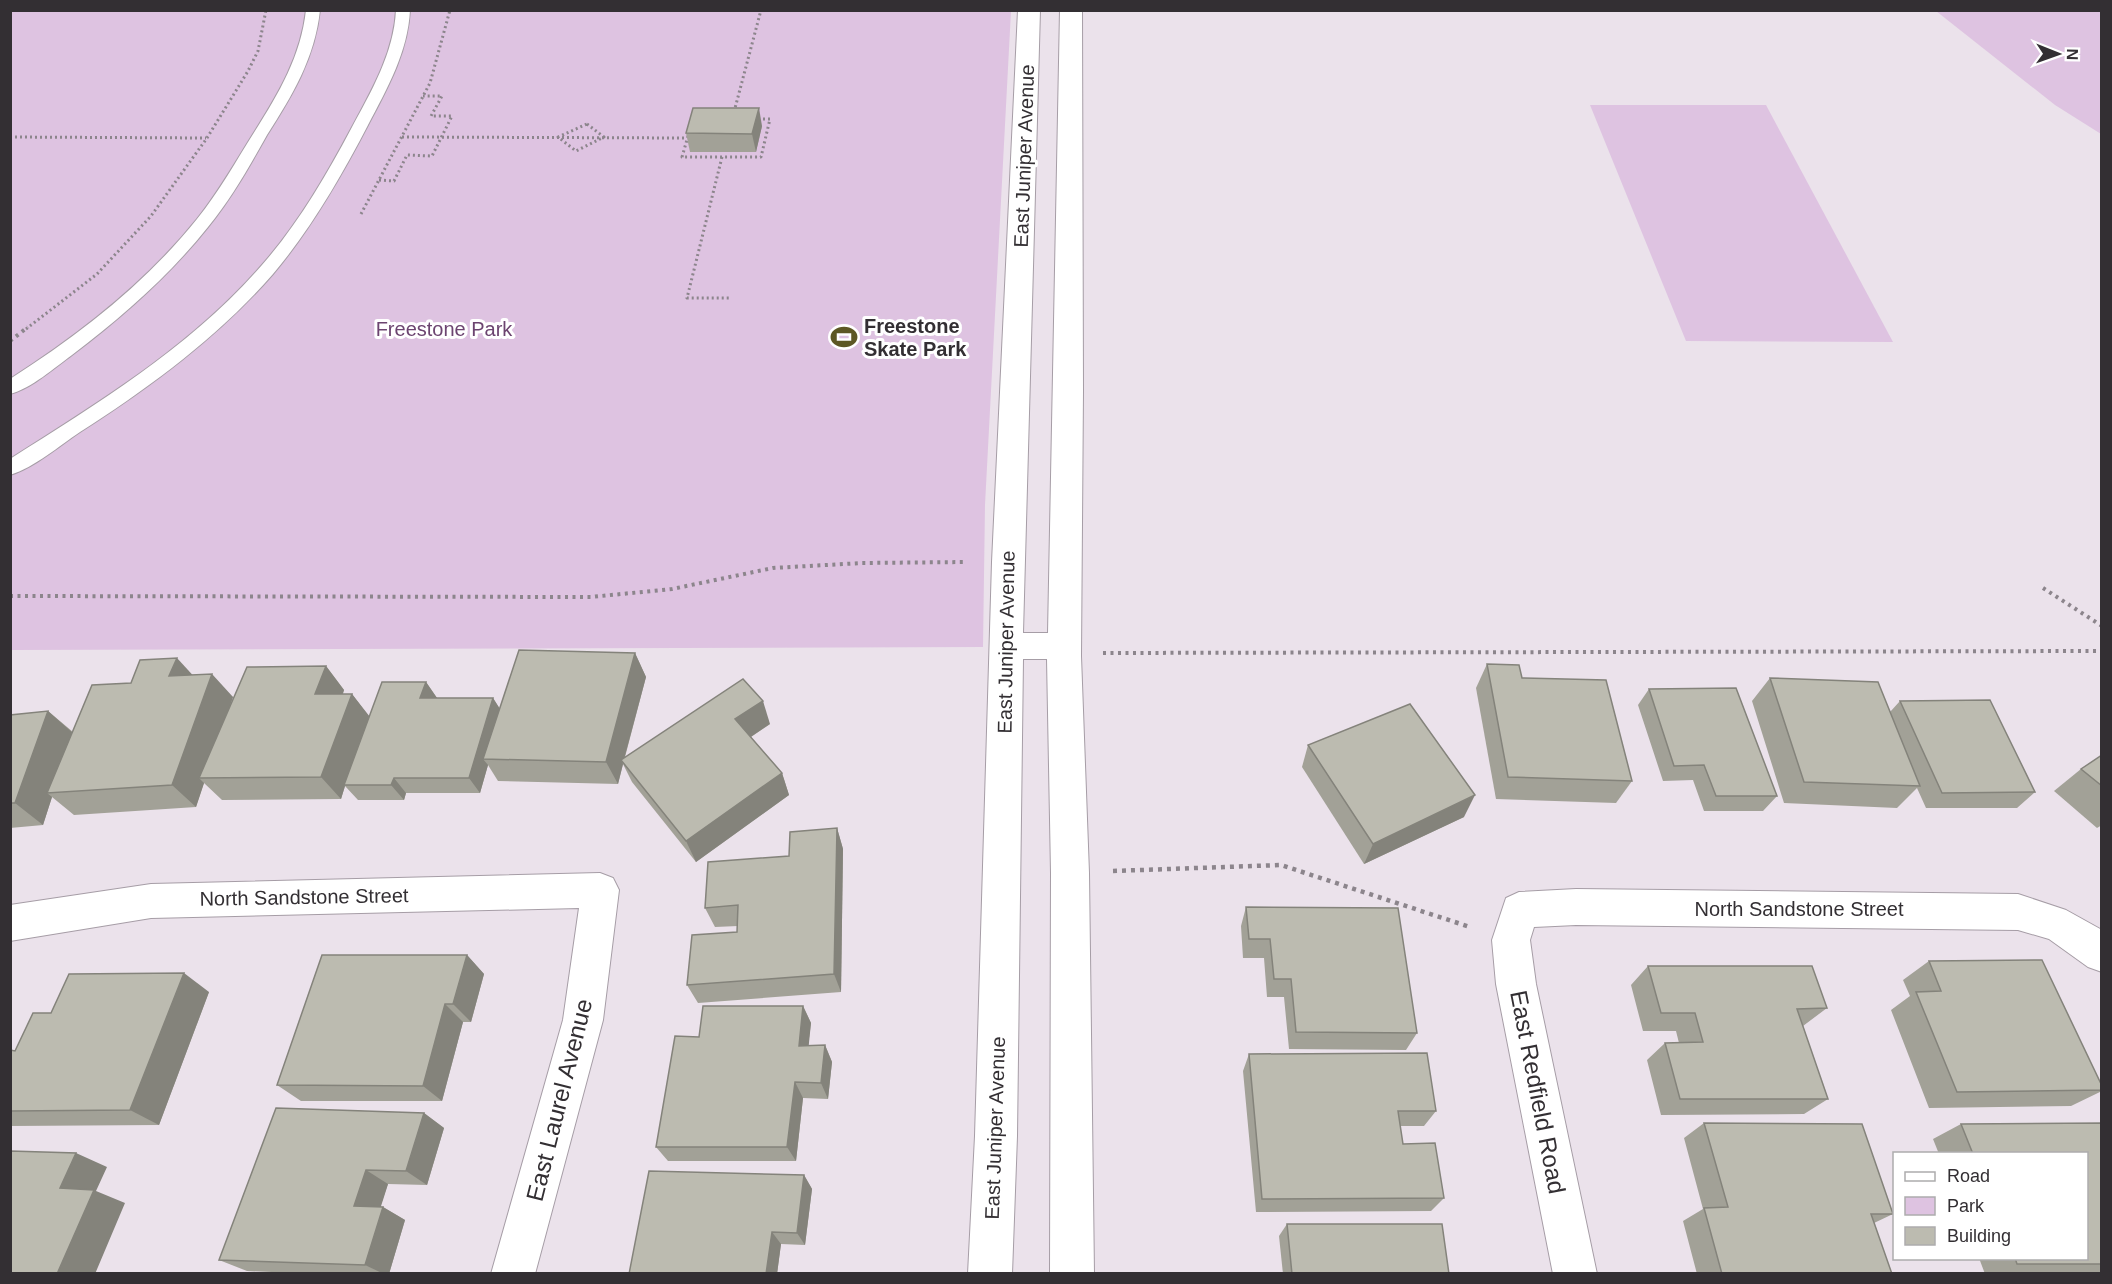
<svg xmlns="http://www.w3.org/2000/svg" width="2112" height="1284" font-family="Arial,sans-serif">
  <rect width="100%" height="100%" fill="#ebe2eb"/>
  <g fill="#dec3e1">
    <path d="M10 11H1011L985 505 983 647 11 650Z"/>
    <path d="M1936 11H2101V134L2055 105Z"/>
    <path d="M1590 105H1766L1893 342 1686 341Z"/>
  </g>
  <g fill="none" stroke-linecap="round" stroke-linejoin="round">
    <g stroke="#a69da6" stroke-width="2">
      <g id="service">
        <path d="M306 10H320C315 58 292 96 267 135 249 167 231 199 208 227 169 276 121 318 72 355 54 368 32 388 10 394V379C79 335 146 283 197 219 219 192 236 161 255 131 279 93 301 56 306 10Z"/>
        <path d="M396 10H410C408 52 387 89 368 125 341 177 311 229 273 274 218 337 150 387 80 432 59 446 35 467 10 475V459C100 402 192 346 262 265 298 224 326 176 351 129 371 92 394 53 396 10Z"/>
      </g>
    </g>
    <g stroke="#a69da6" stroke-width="2">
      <g id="minor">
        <path d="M600 873 613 878 619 890 603 1020 535 1274H491L563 1020 579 908 151 918 10 941V905L151 884Z"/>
        <path d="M1576 889 2018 894 2066 910 2102 930V972L2088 967 2049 939 2018 930 1576 925 1534 927 1530 940 1536 984 1597 1274H1553L1496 984 1492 940 1506 898 1519 892Z"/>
      </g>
    </g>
    <g stroke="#a69da6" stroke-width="2">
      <path id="tertiary" d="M1018 10H1040L1023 633H1048L1060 10H1082L1083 391 1081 656 1089 873 1094 1274H1050L1051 873 1047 659H1023L1017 1136 1012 1274H968L975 1136 992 562Z"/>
    </g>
    <g stroke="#8c858c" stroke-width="3" stroke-dasharray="2 3" stroke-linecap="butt">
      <path d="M734 112 761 10"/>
      <path d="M693 119H770L761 157H682Z"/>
      <path d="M587 124 604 137 576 151 558 137Z"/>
      <path d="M10 137 206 138"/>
      <path d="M402 137 687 138"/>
      <path d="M722 157 687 298H731"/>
      <path d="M379 180 394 181 407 155 432 156 452 116H431L442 96H423"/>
      <path d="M361 214 430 83 450 10"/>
      <path d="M26 329 97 274 151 216 207 138 248 71 258 51 266 10"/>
    </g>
    <g stroke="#8c858c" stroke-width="4" stroke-dasharray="3 4.5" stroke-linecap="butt">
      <path d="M10 341 28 327"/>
      <path d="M2043 588 2102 626"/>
      <path d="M10 596 591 597 672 589 773 568 862 563 967 562"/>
      <path d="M1103 653 2102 651"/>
    </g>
    <path stroke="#8c858c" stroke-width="4.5" stroke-dasharray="4 5" stroke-linecap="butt" d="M1113 871 1281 865 1470 927"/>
    <use href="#service" fill="#fff" fill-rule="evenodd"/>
    <use href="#minor" fill="#fff" fill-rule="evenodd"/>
    <use href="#tertiary" fill="#fff" fill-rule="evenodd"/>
  </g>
  <g fill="#a2a197">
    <path d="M762 126 756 152H690L686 133Z"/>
    <path d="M635 653 646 677 625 757 770 724 751 737 782 773 789 795 696 862 632 782 623 764 618 784 498 781 488 765 480 793H406L404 800H358L345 786 341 799 222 800 204 783 196 807 74 815 52 797 43 825 10 828V715L48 711 73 732 131 683 192 675 233 697 230 706 326 666 344 690 343 694H352L369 717 426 682 437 698H493L500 709Z"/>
    <path d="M1487 664 1522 678 1632 781 1616 803 1496 799 1476 688Z"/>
    <path d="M1770 678 1890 712 1900 701 2035 792 2017 808H1926L1917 788 1897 808 1784 803 1752 701Z"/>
    <path d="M1649 689 1777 796 1763 811H1704L1693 780 1663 781 1638 705Z"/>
    <path d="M1308 745 1464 817 1364 864 1302 767Z"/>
    <path d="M2102 755V825L2097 828 2054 791 2081 769Z"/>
    <path d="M837 828 843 849 841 992 698 1003 687 985 737 932 738 926 715 927 705 908Z"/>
    <path d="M1246 907 1417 1033 1406 1050 1289 1049 1284 997H1267L1264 958H1243L1241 926Z"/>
    <path d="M467 955 484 974 471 1022H463L442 1101H301L277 1085Z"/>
    <path d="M1929 961 2102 1086V1091L2071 1106 1929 1108 1891 1010 1910 996 1903 980Z"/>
    <path d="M1648 966 1827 1008 1803 1026 1828 1099 1804 1114 1661 1115 1647 1060 1665 1043H1679L1676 1031H1643L1631 985Z"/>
    <path d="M209 992 159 1125 10 1126V1050L15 1051 51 1013Z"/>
    <path d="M803 1006 811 1023 808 1046 825 1045 832 1062 828 1099 803 1098 796 1161H668L656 1147 699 1037Z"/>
    <path d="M1249 1054 1436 1111 1424 1126H1400L1403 1144 1444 1198 1431 1211 1256 1212 1243 1071Z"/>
    <path d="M424 1113 444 1128 427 1185 388 1184 380 1207H383L405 1220 389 1274H319L247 1271 219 1260Z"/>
    <path d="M1704 1123 1893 1214 1874 1223 1892 1274H1697L1683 1221 1703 1209 1684 1138Z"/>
    <path d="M2102 1123V1274H1985L1979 1258H2086V1154H1939L1933 1139 1961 1124Z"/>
    <path d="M804 1175 812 1189 805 1245 781 1244 777 1274H629Z"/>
    <path d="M1287 1224 1449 1274H1283L1279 1236Z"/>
  </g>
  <g fill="#84837b">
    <path d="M759 108 762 126 756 152 752 134Z"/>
    <path d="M635 653 646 677 623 763 621 760 623 764 618 784 606 762Z"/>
    <path d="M177 658 199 682 169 676Z"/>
    <path d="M326 666 344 690 334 717 315 694Z"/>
    <path d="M212 674 233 697 205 778H199L204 783 196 807 172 785Z"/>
    <path d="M426 682 437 698H420Z"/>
    <path d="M352 694 370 717 344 785 345 786 341 799 321 777Z"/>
    <path d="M493 698 503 714 483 759 488 765 480 793 469 778Z"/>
    <path d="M763 701 770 724 743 742 735 719Z"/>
    <path d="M48 711 74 734 47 793 52 797 43 825 15 803Z"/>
    <path d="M782 773 789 795 696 862 686 841Z"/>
    <path d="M394 778 406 793 404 800 391 785Z"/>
    <path d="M1475 795 1464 817 1364 864 1373 844Z"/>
    <path d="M837 828 843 849 841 992 834 974Z"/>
    <path d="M467 955 484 974 471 1022 453 1004Z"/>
    <path d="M184 973 209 992 159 1125 130 1110Z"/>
    <path d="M445 1004 463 1022 442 1101 423 1086Z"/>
    <path d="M803 1006 811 1023 807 1062 799 1046Z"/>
    <path d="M825 1045 832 1062 828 1099 821 1083Z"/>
    <path d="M795 1082 803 1098 796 1161 787 1147Z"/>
    <path d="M424 1113 444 1128 427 1185 406 1171Z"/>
    <path d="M76 1153 107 1167 96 1191 125 1203 95 1274H57L60 1188Z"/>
    <path d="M366 1170 388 1184 377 1219 354 1206Z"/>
    <path d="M804 1175 812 1189 805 1245 797 1233Z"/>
    <path d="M383 1207 405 1220 389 1274H384L365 1265Z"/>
    <path d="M772 1232 781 1244 777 1274H766Z"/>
  </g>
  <g fill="#bcbbb0" stroke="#84837b" stroke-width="1.5">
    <path d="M693 108H759L752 134 686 133Z"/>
    <path d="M519 650 635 653 606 762 483 759Z"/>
    <path d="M177 658 169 676 212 674 172 785 47 793 92 685 131 683 140 660Z"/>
    <path d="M1487 664 1519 665 1522 678 1606 680 1632 781 1508 777Z"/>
    <path d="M326 666 315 694H352L321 777 199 778 247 667Z"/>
    <path d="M1770 678 1878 682 1920 786 1804 782Z"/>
    <path d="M743 679 763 701 735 719 782 773 686 841 621 760Z"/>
    <path d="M382 682H426L420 698H493L469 778H394L391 785H344Z"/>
    <path d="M1736 688 1777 796H1716L1704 765 1674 766 1649 689Z"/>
    <path d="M1990 700 2035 792 1942 793 1900 701Z"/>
    <path d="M1410 704 1475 795 1373 844 1308 745Z"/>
    <path d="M48 711 15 803H10V715Z"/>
    <path d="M2102 755V786L2081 769Z"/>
    <path d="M837 828 834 974 687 985 692 935 737 932 738 905 705 908 708 862 789 856 790 832Z"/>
    <path d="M1246 907 1398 908 1417 1033 1296 1032 1291 979H1274L1270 939H1249Z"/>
    <path d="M322 955H467L453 1004H445L423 1086 277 1085Z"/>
    <path d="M2042 960 2102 1086V1090L1957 1092 1916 992 1941 991 1929 961Z"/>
    <path d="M1648 966H1812L1827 1008 1797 1009 1828 1099H1680L1665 1043 1703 1042 1695 1013H1661Z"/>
    <path d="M184 973 130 1110 10 1111V1050L15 1051 33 1013H51L69 974Z"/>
    <path d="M703 1006H803L799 1046 825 1045 821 1083 795 1082 787 1147H656L675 1036 699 1037Z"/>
    <path d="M1427 1053 1436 1111H1398L1403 1144 1435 1143 1444 1198 1262 1199 1249 1054Z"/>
    <path d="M276 1108 424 1113 406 1171 366 1170 354 1206 383 1207 365 1265 219 1260Z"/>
    <path d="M1704 1123 1862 1124 1893 1214H1871L1892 1274H1722L1704 1208 1728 1207Z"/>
    <path d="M2102 1123V1264H2017L2015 1258H2086V1154H1973L1961 1124Z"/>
    <path d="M10 1151 76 1153 60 1188 94 1190 57 1274H10Z"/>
    <path d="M649 1171 804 1175 797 1233 772 1232 766 1274H629Z"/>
    <path d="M1287 1224H1442L1449 1274H1292Z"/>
  </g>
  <defs>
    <g id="stadium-bare" transform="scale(2.07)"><path d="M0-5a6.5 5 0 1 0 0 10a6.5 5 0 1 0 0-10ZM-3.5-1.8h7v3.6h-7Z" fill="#5c5724" stroke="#fff" stroke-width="2.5" paint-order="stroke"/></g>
  </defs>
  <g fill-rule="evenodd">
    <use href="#stadium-bare" x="844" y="337"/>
  </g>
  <g text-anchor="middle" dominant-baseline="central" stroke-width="6" stroke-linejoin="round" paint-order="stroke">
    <g font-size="20" fill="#332f33" stroke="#fff">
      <text transform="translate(1024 156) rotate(-88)">East Juniper Avenue</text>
      <text transform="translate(1006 642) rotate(-89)">East Juniper Avenue</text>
      <text transform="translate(304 897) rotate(-1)">North Sandstone Street</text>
      <text x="1799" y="909">North Sandstone Street</text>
      <text transform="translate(995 1128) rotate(-88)">East Juniper Avenue</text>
    </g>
    <g font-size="20" font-weight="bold" fill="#332f33" stroke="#fff" text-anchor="start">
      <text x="864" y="326">Freestone<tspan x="864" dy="23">Skate Park</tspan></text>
    </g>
    <g font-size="20" fill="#6c4470" stroke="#fff">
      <text x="444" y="329">Freestone Park</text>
    </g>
    <g font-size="24" fill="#332f33" stroke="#fff">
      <text transform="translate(1538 1092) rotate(79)">East Redfield Road</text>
      <text transform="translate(559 1100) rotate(-76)">East Laurel Avenue</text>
    </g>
  </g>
  <rect width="2112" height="1284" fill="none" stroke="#332f33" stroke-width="24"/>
  <rect x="1893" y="1152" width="195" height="108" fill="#ffffff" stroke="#adacad" stroke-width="1.5"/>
  <rect x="1905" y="1172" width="30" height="9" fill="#ffffff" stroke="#adacad" stroke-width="1.5"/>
  <text x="1947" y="1182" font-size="18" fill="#332f33">Road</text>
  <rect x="1905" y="1197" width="30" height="18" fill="#dec3e1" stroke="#adacad" stroke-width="1.5"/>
  <text x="1947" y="1212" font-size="18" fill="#332f33">Park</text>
  <rect x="1905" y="1227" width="30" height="18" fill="#bcbbb0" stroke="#adacad" stroke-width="1.5"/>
  <text x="1947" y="1242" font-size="18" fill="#332f33">Building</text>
  <g transform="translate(2058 54) rotate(91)" stroke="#ffffff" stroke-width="4.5" paint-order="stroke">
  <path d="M0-4.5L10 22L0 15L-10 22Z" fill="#332f33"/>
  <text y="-9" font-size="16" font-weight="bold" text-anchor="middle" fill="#332f33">N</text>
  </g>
</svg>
